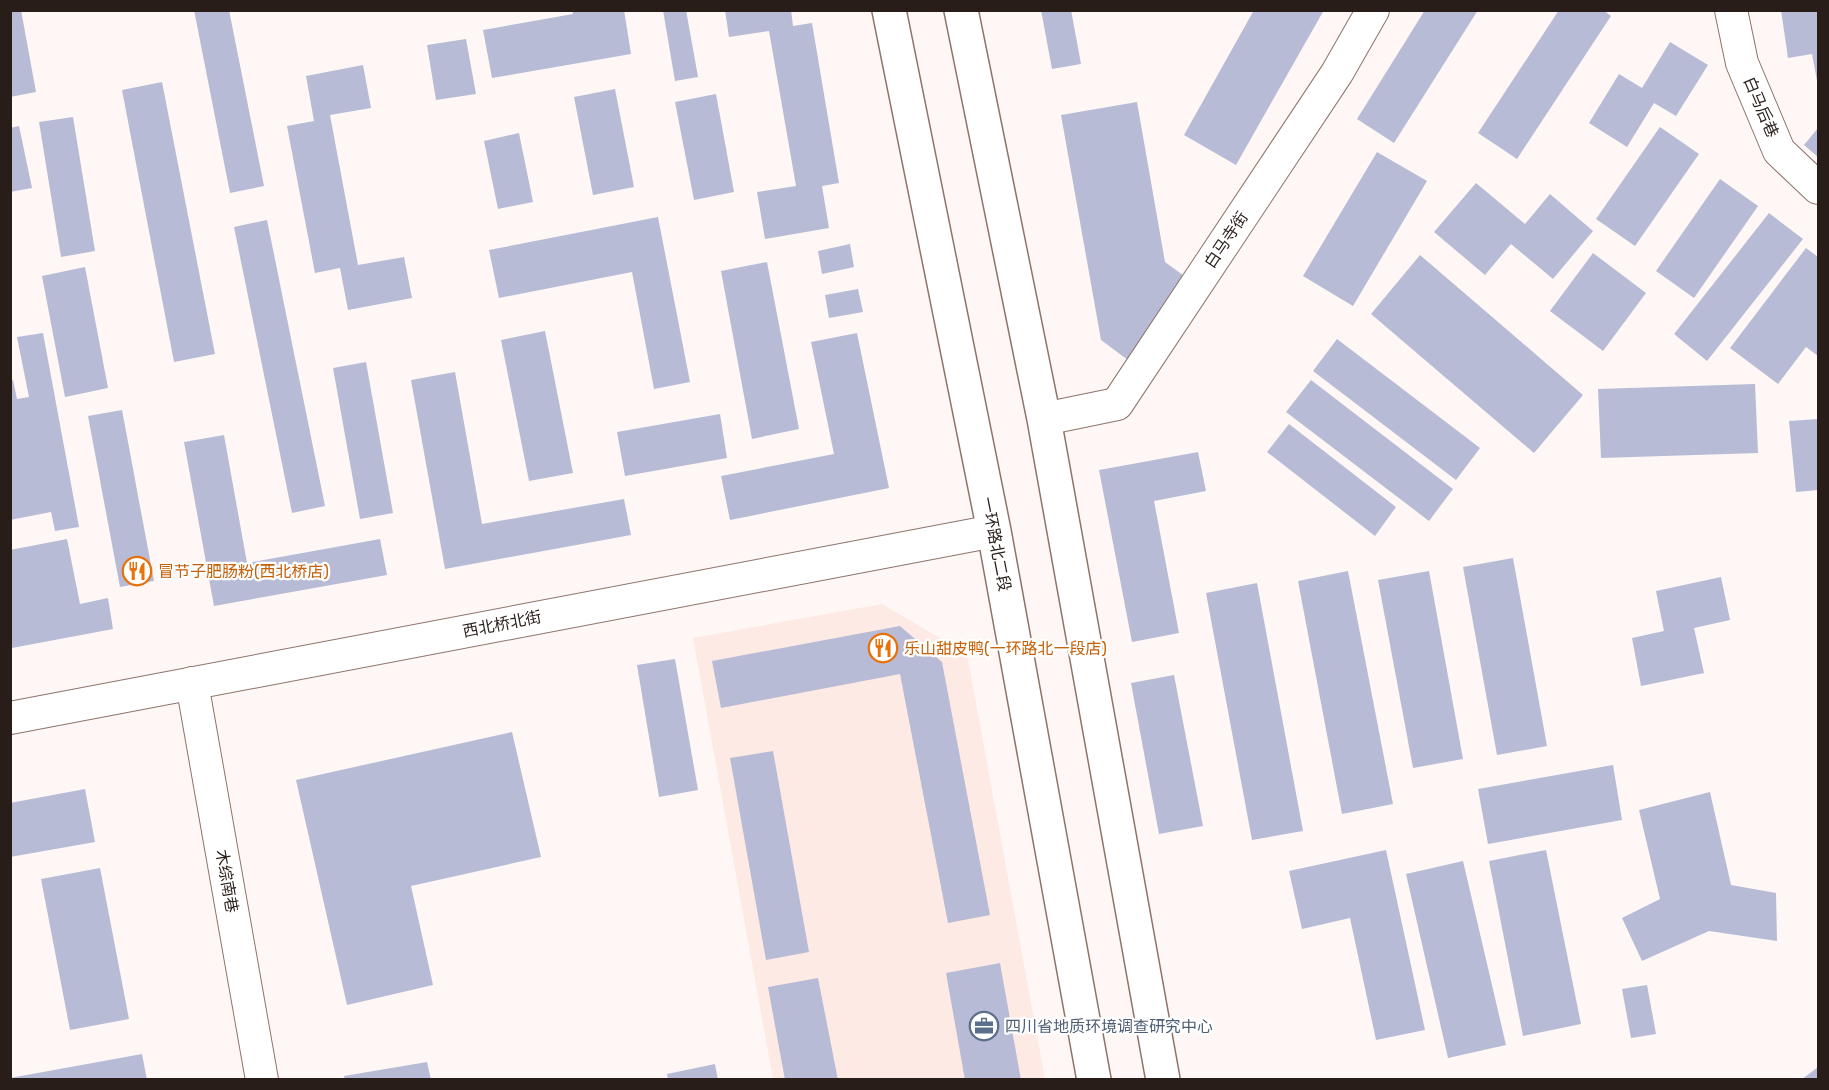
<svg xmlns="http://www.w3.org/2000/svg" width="1829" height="1090" font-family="Rubik,'Noto Sans SC',sans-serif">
  <rect width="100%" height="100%" fill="#fef7f5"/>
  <path fill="#feeae4" d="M882 604 967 654 1045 1079H773L693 638Z"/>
  <g fill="#b8bbd5">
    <path d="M10 10H21L36 92 10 97Z"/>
    <path d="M194 10H229L264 186 230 193Z"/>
    <path d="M572 10H624L631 54 492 78 483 30 573 14Z"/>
    <path d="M663 10H686L698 77 675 81Z"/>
    <path d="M725 10H791L793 26 812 23 839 183 822 186 829 228 765 239 757 192 796 186 769 31 729 37Z"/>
    <path d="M1041 10H1071L1081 64 1052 69Z"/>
    <path d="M1254 10H1324L1236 165 1184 135Z"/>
    <path d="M1425 10H1478L1394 143 1357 119Z"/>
    <path d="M1559 10H1603L1611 16 1517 159 1478 133Z"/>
    <path d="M1781 10H1818V86L1812 54 1788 58Z"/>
    <path d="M466 39 476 94 436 100 427 45Z"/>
    <path d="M1670 42 1708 65 1676 116 1654 103 1627 147 1589 123 1619 74 1642 88Z"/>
    <path d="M363 65 371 108 330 115 358 265 404 257 412 298 348 310 340 268 315 273 287 126 314 121 306 76Z"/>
    <path d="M162 82 215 354 174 362 122 90Z"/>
    <path d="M615 89 634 187 593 195 574 97Z"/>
    <path d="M716 94 734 192 694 200 675 102Z"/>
    <path d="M1137 102 1165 262 1191 281 1132 363 1101 340 1061 115Z"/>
    <path d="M73 117 95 251 61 257 39 122Z"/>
    <path d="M19 126 32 188 10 192V128Z"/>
    <path d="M1660 127 1699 154 1635 246 1596 219Z"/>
    <path d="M1818 128V157L1804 145Z"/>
    <path d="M519 133 533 202 498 209 484 141Z"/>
    <path d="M1377 152 1427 181 1353 306 1303 276Z"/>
    <path d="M1720 179 1758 206 1694 298 1656 271Z"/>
    <path d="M1476 183 1525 224 1550 194 1593 231 1553 279 1511 244 1485 275 1434 232Z"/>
    <path d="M1769 213 1803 239 1707 361 1674 334Z"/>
    <path d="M658 217 690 382 654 389 632 272 499 298 489 250Z"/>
    <path d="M267 220 325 506 292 513 234 227Z"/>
    <path d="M850 244 854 267 822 274 818 251Z"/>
    <path d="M1806 248 1818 257V356L1806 347 1778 384 1730 348Z"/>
    <path d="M1593 253 1646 293 1603 351 1550 311Z"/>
    <path d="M1420 255 1583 395 1534 453 1371 314Z"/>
    <path d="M767 262 799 429 752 439 721 271Z"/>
    <path d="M85 267 108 388 65 397 42 276Z"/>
    <path d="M858 289 863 312 829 318 825 295Z"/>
    <path d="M545 331 573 473 529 481 501 340Z"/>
    <path d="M43 333 79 527 55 531 51 512 10 520V381L13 380 17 399 29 397 17 337Z"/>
    <path d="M857 333 889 488 730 520 721 476 834 454 811 342Z"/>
    <path d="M1337 339 1480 448 1456 480 1313 371Z"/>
    <path d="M366 362 393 513 360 519 333 368Z"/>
    <path d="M455 372 482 524 624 499 631 535 445 569 411 380Z"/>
    <path d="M1311 380 1453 489 1429 521 1286 412Z"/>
    <path d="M1755 384 1758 453 1601 458 1598 389Z"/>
    <path d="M122 410 154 581 120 587 88 416Z"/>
    <path d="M720 414 727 458 625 476 617 432Z"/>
    <path d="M1818 419V490L1796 492 1789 421Z"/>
    <path d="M1289 424 1396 507 1375 536 1267 452Z"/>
    <path d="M224 435 247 563 380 539 387 575 214 606 184 442Z"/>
    <path d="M1198 452 1206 491 1154 501 1179 633 1132 642 1099 470Z"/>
    <path d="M67 539 80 604 108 598 113 629 12 648 10 550Z"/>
    <path d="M1513 558 1547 746 1497 755 1463 567Z"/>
    <path d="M1348 571 1393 804 1342 814 1298 581Z"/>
    <path d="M1429 571 1463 759 1413 768 1378 580Z"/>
    <path d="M1721 577 1730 620 1694 628 1704 673 1641 686 1632 638 1664 631 1656 591Z"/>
    <path d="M1257 583 1303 831 1252 840 1206 593Z"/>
    <path d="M900 626 942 662 990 915 948 923 900 674 721 708 712 661Z"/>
    <path d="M675 659 698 790 659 797 637 665Z"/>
    <path d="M1174 675 1203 826 1159 834 1131 683Z"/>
    <path d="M512 732 541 857 411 886 433 985 347 1005 296 780Z"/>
    <path d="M773 751 809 952 766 960 730 758Z"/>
    <path d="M1613 765 1622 820 1488 844 1478 789Z"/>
    <path d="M85 789 95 842 10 857V803Z"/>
    <path d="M1710 792 1731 885 1776 893 1777 941 1709 931 1642 961 1622 918 1660 899 1639 810Z"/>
    <path d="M1386 850 1425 1030 1376 1040 1350 918 1302 929 1289 871Z"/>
    <path d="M1546 850 1581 1024 1523 1036 1489 861Z"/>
    <path d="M1463 861 1506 1045 1448 1058 1406 874Z"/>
    <path d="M100 868 129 1019 70 1030 41 879Z"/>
    <path d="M1000 963 1021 1080H965L946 973Z"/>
    <path d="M818 978 838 1080H785L768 987Z"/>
    <path d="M1647 985 1656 1034 1631 1038 1622 989Z"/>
    <path d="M142 1054 147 1080H10V1078Z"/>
    <path d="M427 1062 431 1080H345L344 1076Z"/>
    <path d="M715 1064 718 1080H668L667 1074Z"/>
    <path d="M1818 1067V1080H1801Z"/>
  </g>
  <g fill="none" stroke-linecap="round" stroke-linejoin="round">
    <g stroke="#8e736a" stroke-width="34">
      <g id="minor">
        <path d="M1731 10 1742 63 1779 151 1818 188"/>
        <path d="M1044 419 1117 404 1337 73 1373 10"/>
        <path d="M192 683 262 1080"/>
        <path d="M10 718 994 531"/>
      </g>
    </g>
    <g stroke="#8e736a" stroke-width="36">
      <g id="major">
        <path d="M889 10 994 531 1094 1080"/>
        <path d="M961 10 1044 419 1163 1080"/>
      </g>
    </g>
    <use href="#minor" stroke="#fff" stroke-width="32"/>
    <use href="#major" stroke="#fff" stroke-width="33"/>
  </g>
  <defs>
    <g id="restaurant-ring" transform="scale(1.5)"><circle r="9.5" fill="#fff" stroke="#e8710a" stroke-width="1.5"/><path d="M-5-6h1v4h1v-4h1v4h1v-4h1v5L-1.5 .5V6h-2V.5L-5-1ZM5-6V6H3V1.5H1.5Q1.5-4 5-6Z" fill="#e8710a"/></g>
    <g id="office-ring" transform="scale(1.5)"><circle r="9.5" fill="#fff" stroke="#5c6f8a" stroke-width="1.5"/><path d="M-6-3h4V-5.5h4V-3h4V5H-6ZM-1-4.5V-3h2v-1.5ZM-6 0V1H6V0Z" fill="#5c6f8a"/></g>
  </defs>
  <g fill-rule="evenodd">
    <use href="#restaurant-ring" x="137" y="571"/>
    <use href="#restaurant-ring" x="883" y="648"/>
    <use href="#office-ring" x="984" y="1026"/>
  </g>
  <g text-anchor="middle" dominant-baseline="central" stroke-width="4.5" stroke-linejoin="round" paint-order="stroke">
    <g font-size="16" fill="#281d19" stroke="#fff">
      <text transform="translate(1761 107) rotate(67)">白马后巷</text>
      <text transform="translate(1226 240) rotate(-56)">白马寺街</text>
      <text transform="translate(996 544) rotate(79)">一环路北二段</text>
      <text transform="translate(502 624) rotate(-11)">西北桥北街</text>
      <text transform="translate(227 881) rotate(80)">木综南巷</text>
    </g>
    <g font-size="16" fill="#c56008" stroke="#fff" text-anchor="start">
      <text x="158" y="571">冒节子肥肠粉(西北桥店)</text>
      <text x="904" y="648">乐山甜皮鸭(一环路北一段店)</text>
    </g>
    <g font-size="16" fill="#4e5e75" stroke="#fff" text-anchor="start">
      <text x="1005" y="1026">四川省地质环境调查研究中心</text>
    </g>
  </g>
  <rect width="1829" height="1090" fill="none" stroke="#281d19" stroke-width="24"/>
</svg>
